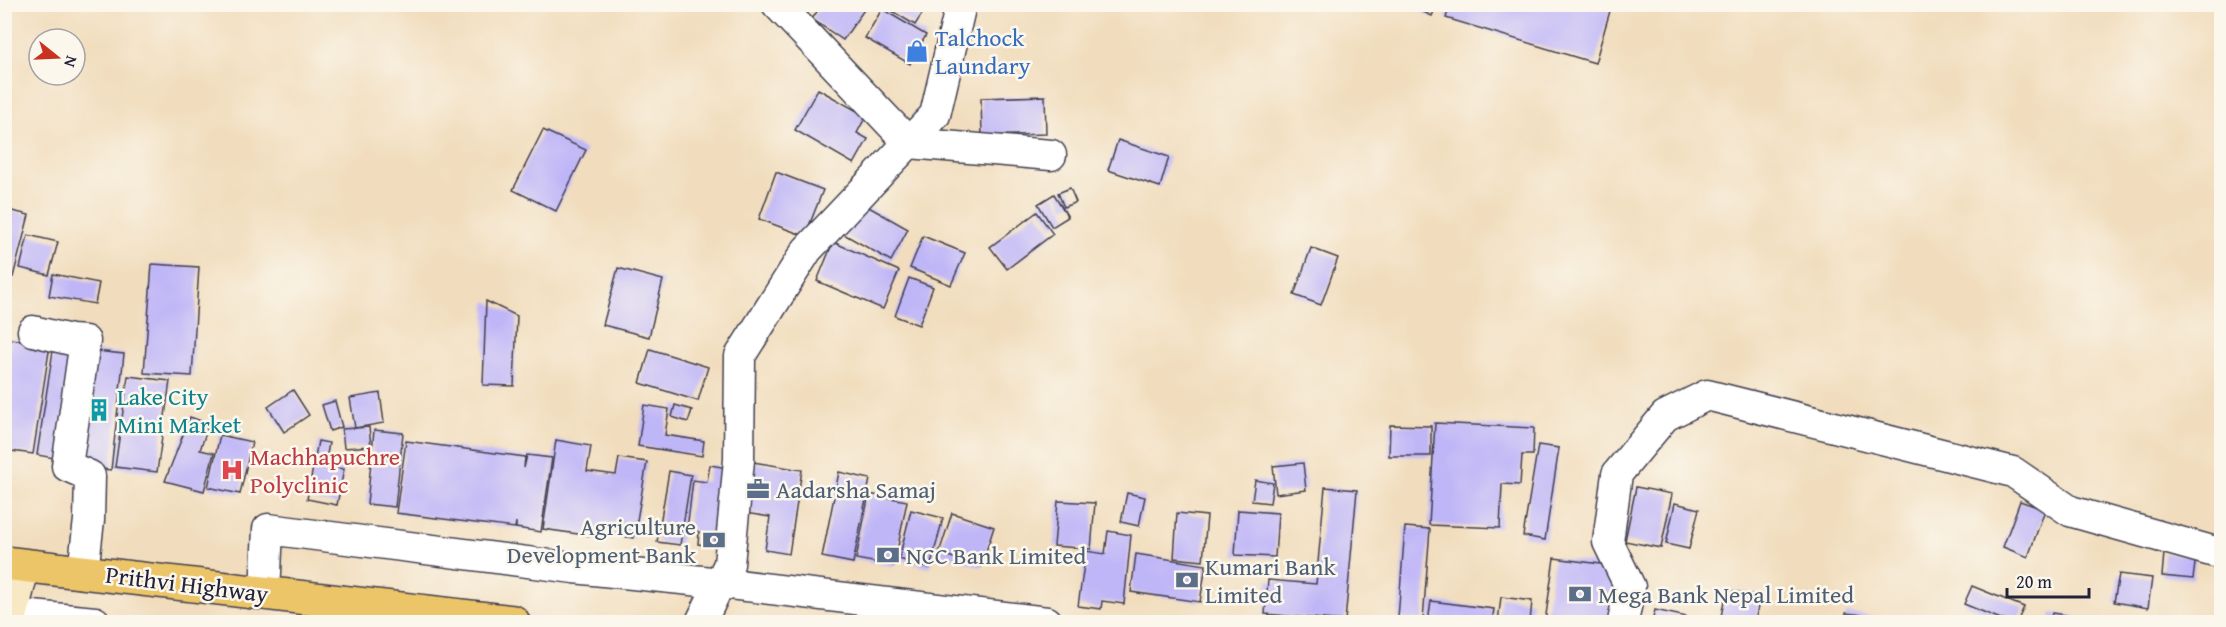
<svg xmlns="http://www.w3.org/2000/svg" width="2226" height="627" font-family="'Gentium Book Plus',serif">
  <rect width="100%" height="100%" fill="#fbf7ec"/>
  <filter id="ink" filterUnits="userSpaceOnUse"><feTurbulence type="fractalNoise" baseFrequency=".0167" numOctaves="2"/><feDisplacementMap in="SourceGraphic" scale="12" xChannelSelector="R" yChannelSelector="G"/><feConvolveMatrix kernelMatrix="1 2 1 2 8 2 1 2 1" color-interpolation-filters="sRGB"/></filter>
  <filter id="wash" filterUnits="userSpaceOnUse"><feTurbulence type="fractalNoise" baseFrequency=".008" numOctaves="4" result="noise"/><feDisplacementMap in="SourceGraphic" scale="24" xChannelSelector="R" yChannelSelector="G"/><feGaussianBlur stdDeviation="1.35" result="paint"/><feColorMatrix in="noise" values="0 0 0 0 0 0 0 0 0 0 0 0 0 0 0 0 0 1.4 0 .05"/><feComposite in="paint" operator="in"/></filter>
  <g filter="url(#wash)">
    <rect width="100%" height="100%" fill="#f1ddbd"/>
    <g id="blocks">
      <g fill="#bfb6f7">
        <path d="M822 4H868L843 40 812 19Z"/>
        <path d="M1405 4H1437L1432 16Z"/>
        <path d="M1450 4H1612L1595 63 1446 18Z"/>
        <path d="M882 5H928L915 25Z"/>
        <path d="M882 9 926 35 910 64 865 38Z"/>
        <path d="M818 89 866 116 857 133 868 139 854 164 795 130Z"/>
        <path d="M1045 96 1046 134 982 136 981 98Z"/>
        <path d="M543 130 586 150 556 211 513 190Z"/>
        <path d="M1118 140 1169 157 1160 187 1108 170Z"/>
        <path d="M776 172 823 190 805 236 759 219Z"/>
        <path d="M1070 188 1076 202 1064 207 1058 193Z"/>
        <path d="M1054 194 1068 217 1052 227 1038 204Z"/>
        <path d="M858 201 908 229 891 261 840 232Z"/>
        <path d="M4 209 29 215 13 277 4 275Z"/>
        <path d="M1037 212 1053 234 1007 269 990 247Z"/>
        <path d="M28 235 58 242 49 275 20 268Z"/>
        <path d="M923 236 965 253 951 285 910 268Z"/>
        <path d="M833 242 899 271 883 309 817 281Z"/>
        <path d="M1311 248 1338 258 1321 305 1294 295Z"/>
        <path d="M152 264 199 267 192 376 144 373Z"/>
        <path d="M618 268 663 280 649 337 603 325Z"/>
        <path d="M53 274 99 283 95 304 49 296Z"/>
        <path d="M909 278 933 287 919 325 895 316Z"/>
        <path d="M486 301 517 316 514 386 483 385Z"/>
        <path d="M11 339 50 345 33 454 4 450V380Z"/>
        <path d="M54 344 83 349 65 460 37 455Z"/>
        <path d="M650 349 708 367 698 401 640 383Z"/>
        <path d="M86 350 124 354 111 470 73 466Z"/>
        <path d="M128 376 170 381 157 472 115 467Z"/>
        <path d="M293 390 309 415 284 432 268 407Z"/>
        <path d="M380 393 384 423 355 428 350 398Z"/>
        <path d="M335 401 342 427 330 431 322 405Z"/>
        <path d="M644 405 669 409 665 435 704 441 702 456 638 446Z"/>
        <path d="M675 405 692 410 688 422 672 417Z"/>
        <path d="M190 417 209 424 200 450 214 453 204 491 165 481Z"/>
        <path d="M1435 423 1534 428 1533 455H1522L1520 485 1502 484 1500 528 1429 525Z"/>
        <path d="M1390 425 1431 426V456H1389Z"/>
        <path d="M369 427 371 446 344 448 342 429Z"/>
        <path d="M374 430 403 433 395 507 367 504Z"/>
        <path d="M220 435 252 442 240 494 208 487Z"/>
        <path d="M556 440 591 446 587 471 616 475 619 458 647 462 634 538 607 534 606 538 543 529Z"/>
        <path d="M318 441 329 443 325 466 344 469 337 505 307 499Z"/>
        <path d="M406 441 525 457 524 468 527 455 552 458 541 532 516 528V522L515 528 396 513Z"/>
        <path d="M1538 445 1559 448 1545 540 1523 536Z"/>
        <path d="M747 461 802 470 789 554 765 550 770 517 738 512Z"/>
        <path d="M1303 463 1306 490 1276 494 1273 466Z"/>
        <path d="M710 465 734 469 724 548 698 544 699 532 687 530 693 480 707 482Z"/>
        <path d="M669 471 691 475 680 545 657 542Z"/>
        <path d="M839 472 870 479 853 563 822 557Z"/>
        <path d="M1255 480 1273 483 1270 503 1252 501Z"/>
        <path d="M1325 487 1357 490 1345 621 1265 614 1268 580 1316 584Z"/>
        <path d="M1636 487 1672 494 1661 548 1625 541Z"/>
        <path d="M1127 493 1145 497 1139 526 1121 522Z"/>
        <path d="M869 494 907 501 894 566 856 559Z"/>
        <path d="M1058 501 1095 503 1091 549 1054 546Z"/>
        <path d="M2020 501 2045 510 2028 557 2003 547Z"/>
        <path d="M1675 503 1699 509 1689 549 1666 544Z"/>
        <path d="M911 510 943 518 930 568 899 559Z"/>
        <path d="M1238 510 1278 513 1275 557 1235 555Z"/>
        <path d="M952 513 994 527 981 567 939 553Z"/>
        <path d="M1177 513 1207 516 1203 561 1174 558Z"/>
        <path d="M1405 527 1430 529 1423 620 1398 618Z"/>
        <path d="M1108 531 1131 535 1124 604 1102 601 1101 609 1078 606 1086 551 1105 554Z"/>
        <path d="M2164 553 2196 556 2193 579 2162 576Z"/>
        <path d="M1136 554 1206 565 1200 602 1131 592Z"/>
        <path d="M1554 558 1616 566 1608 622H1545Z"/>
        <path d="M2119 574 2152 578 2148 608 2114 602Z"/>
        <path d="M1972 586 2024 607 2017 622H2008L1964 604Z"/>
        <path d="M1726 590 1760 596 1755 622H1720Z"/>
        <path d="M1501 597 1532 601 1530 622H1498Z"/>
        <path d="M1431 601 1494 609 1492 622H1428Z"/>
        <path d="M1655 610 1687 617 1686 622H1652Z"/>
        <path d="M1846 613 1871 616 1870 622H1845Z"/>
        <path d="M2052 613 2090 619 2089 622H2050Z"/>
        <path d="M1902 617 1935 621V622H1901Z"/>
      </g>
    </g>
  </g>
  <g filter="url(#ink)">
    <use href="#blocks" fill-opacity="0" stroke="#413e4e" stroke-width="1.5"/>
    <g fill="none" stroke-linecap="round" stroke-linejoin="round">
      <g stroke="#413e4e" stroke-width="33">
        <g id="minor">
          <path d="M777 4 909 143 1051 155"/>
          <path d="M33 331 71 340 85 341 67 466 90 476 89 520 83 572"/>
          <path d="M265 593 268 529 574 568 721 583 1047 622"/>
          <path d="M11 614 95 622"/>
          <path d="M701 622 729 564 739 460 740 356 807 250 935 115 961 4"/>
          <path d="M1623 622 1630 587 1608 542 1617 474 1665 416 1707 395 2013 472 2070 511 2222 554"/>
        </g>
      </g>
      <g stroke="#413e4e" stroke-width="36">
        <path id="secondary" d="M9 622 23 566"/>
      </g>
      <g stroke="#413e4e" stroke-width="36">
        <path id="trunk" d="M4 563 513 622"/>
      </g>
      <use href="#minor" stroke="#fff" stroke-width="30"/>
      <use href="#secondary" stroke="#f8e8c3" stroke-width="33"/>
      <use href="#trunk" stroke="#edc569" stroke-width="33"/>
    </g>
  </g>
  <defs>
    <g id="shop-bare" transform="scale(1.8)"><path d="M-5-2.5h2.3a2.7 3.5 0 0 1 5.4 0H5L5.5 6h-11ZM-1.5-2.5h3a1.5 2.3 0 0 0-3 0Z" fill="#3f7fe0" stroke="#fbf7ec" stroke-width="2.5" paint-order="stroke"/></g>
    <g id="building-bare" transform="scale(1.8)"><path d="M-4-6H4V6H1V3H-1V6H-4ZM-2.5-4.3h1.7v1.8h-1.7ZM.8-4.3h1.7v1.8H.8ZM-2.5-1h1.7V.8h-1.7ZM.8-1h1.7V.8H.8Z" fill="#0f9aa8" stroke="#fbf7ec" stroke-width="2.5" paint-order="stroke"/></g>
    <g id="hospital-bare" transform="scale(1.8)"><path d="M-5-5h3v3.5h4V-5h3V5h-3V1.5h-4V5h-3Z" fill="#e0444e" stroke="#fbf7ec" stroke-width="2.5" paint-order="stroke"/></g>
    <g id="office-bare" transform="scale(1.8)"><path d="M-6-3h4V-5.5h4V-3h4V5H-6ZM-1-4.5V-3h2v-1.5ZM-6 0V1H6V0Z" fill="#5c6f8a" stroke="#fbf7ec" stroke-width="2.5" paint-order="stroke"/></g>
    <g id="bank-bare" transform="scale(1.8)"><path d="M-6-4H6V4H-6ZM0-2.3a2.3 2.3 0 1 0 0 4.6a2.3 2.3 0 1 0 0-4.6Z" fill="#5c6f8a" stroke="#fbf7ec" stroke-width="2.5" paint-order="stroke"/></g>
  </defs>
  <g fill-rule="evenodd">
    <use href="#shop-bare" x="917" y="51"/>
    <use href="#building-bare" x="99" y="410"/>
    <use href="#hospital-bare" x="232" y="470"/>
    <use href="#office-bare" x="758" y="489"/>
    <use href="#bank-bare" x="714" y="540"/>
    <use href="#bank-bare" x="888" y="555"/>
    <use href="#bank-bare" x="1187" y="580"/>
    <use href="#bank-bare" x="1580" y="594"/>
  </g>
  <g text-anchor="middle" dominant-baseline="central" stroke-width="5" stroke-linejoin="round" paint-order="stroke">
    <g font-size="24" fill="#366cbe" stroke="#fbf7ec" text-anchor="start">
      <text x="935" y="37">Talchock<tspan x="935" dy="28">Laundary</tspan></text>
    </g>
    <g font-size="24" fill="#0d838f" stroke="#fbf7ec" text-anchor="start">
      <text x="117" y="396">Lake City<tspan x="117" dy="28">Mini Market</tspan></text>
    </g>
    <g font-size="24" fill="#be3a42" stroke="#fbf7ec" text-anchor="start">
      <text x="250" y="456">Machhapuchre<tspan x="250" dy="28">Polyclinic</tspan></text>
    </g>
    <g font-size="24" fill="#4e5e75" stroke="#fbf7ec" text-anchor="start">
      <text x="776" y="489">Aadarsha Samaj</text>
      <text x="696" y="526" text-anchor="end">Agriculture<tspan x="696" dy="28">Development Bank</tspan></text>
      <text x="906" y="555">NCC Bank Limited</text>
      <text x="1205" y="566">Kumari Bank<tspan x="1205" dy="28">Limited</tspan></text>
      <text x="1598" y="594">Mega Bank Nepal Limited</text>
    </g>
    <g font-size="24" fill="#22223b" stroke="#fbf7ec">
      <text transform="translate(187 584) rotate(7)">Prithvi Highway</text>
    </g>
  </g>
  <rect width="2226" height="627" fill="none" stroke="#fbf7ec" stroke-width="24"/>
  <g transform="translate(57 57) rotate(108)"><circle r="28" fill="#fbf7ec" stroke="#a4a2a5" stroke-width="1.5"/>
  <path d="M0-4.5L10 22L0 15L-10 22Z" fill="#c8321e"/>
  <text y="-9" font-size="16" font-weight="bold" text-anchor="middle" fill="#22223b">N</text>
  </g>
  <path d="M2007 588v9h82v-9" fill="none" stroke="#22223b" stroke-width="3"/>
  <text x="2016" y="588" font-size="18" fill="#22223b" stroke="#fbf7ec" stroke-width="4.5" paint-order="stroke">20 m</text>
</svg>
